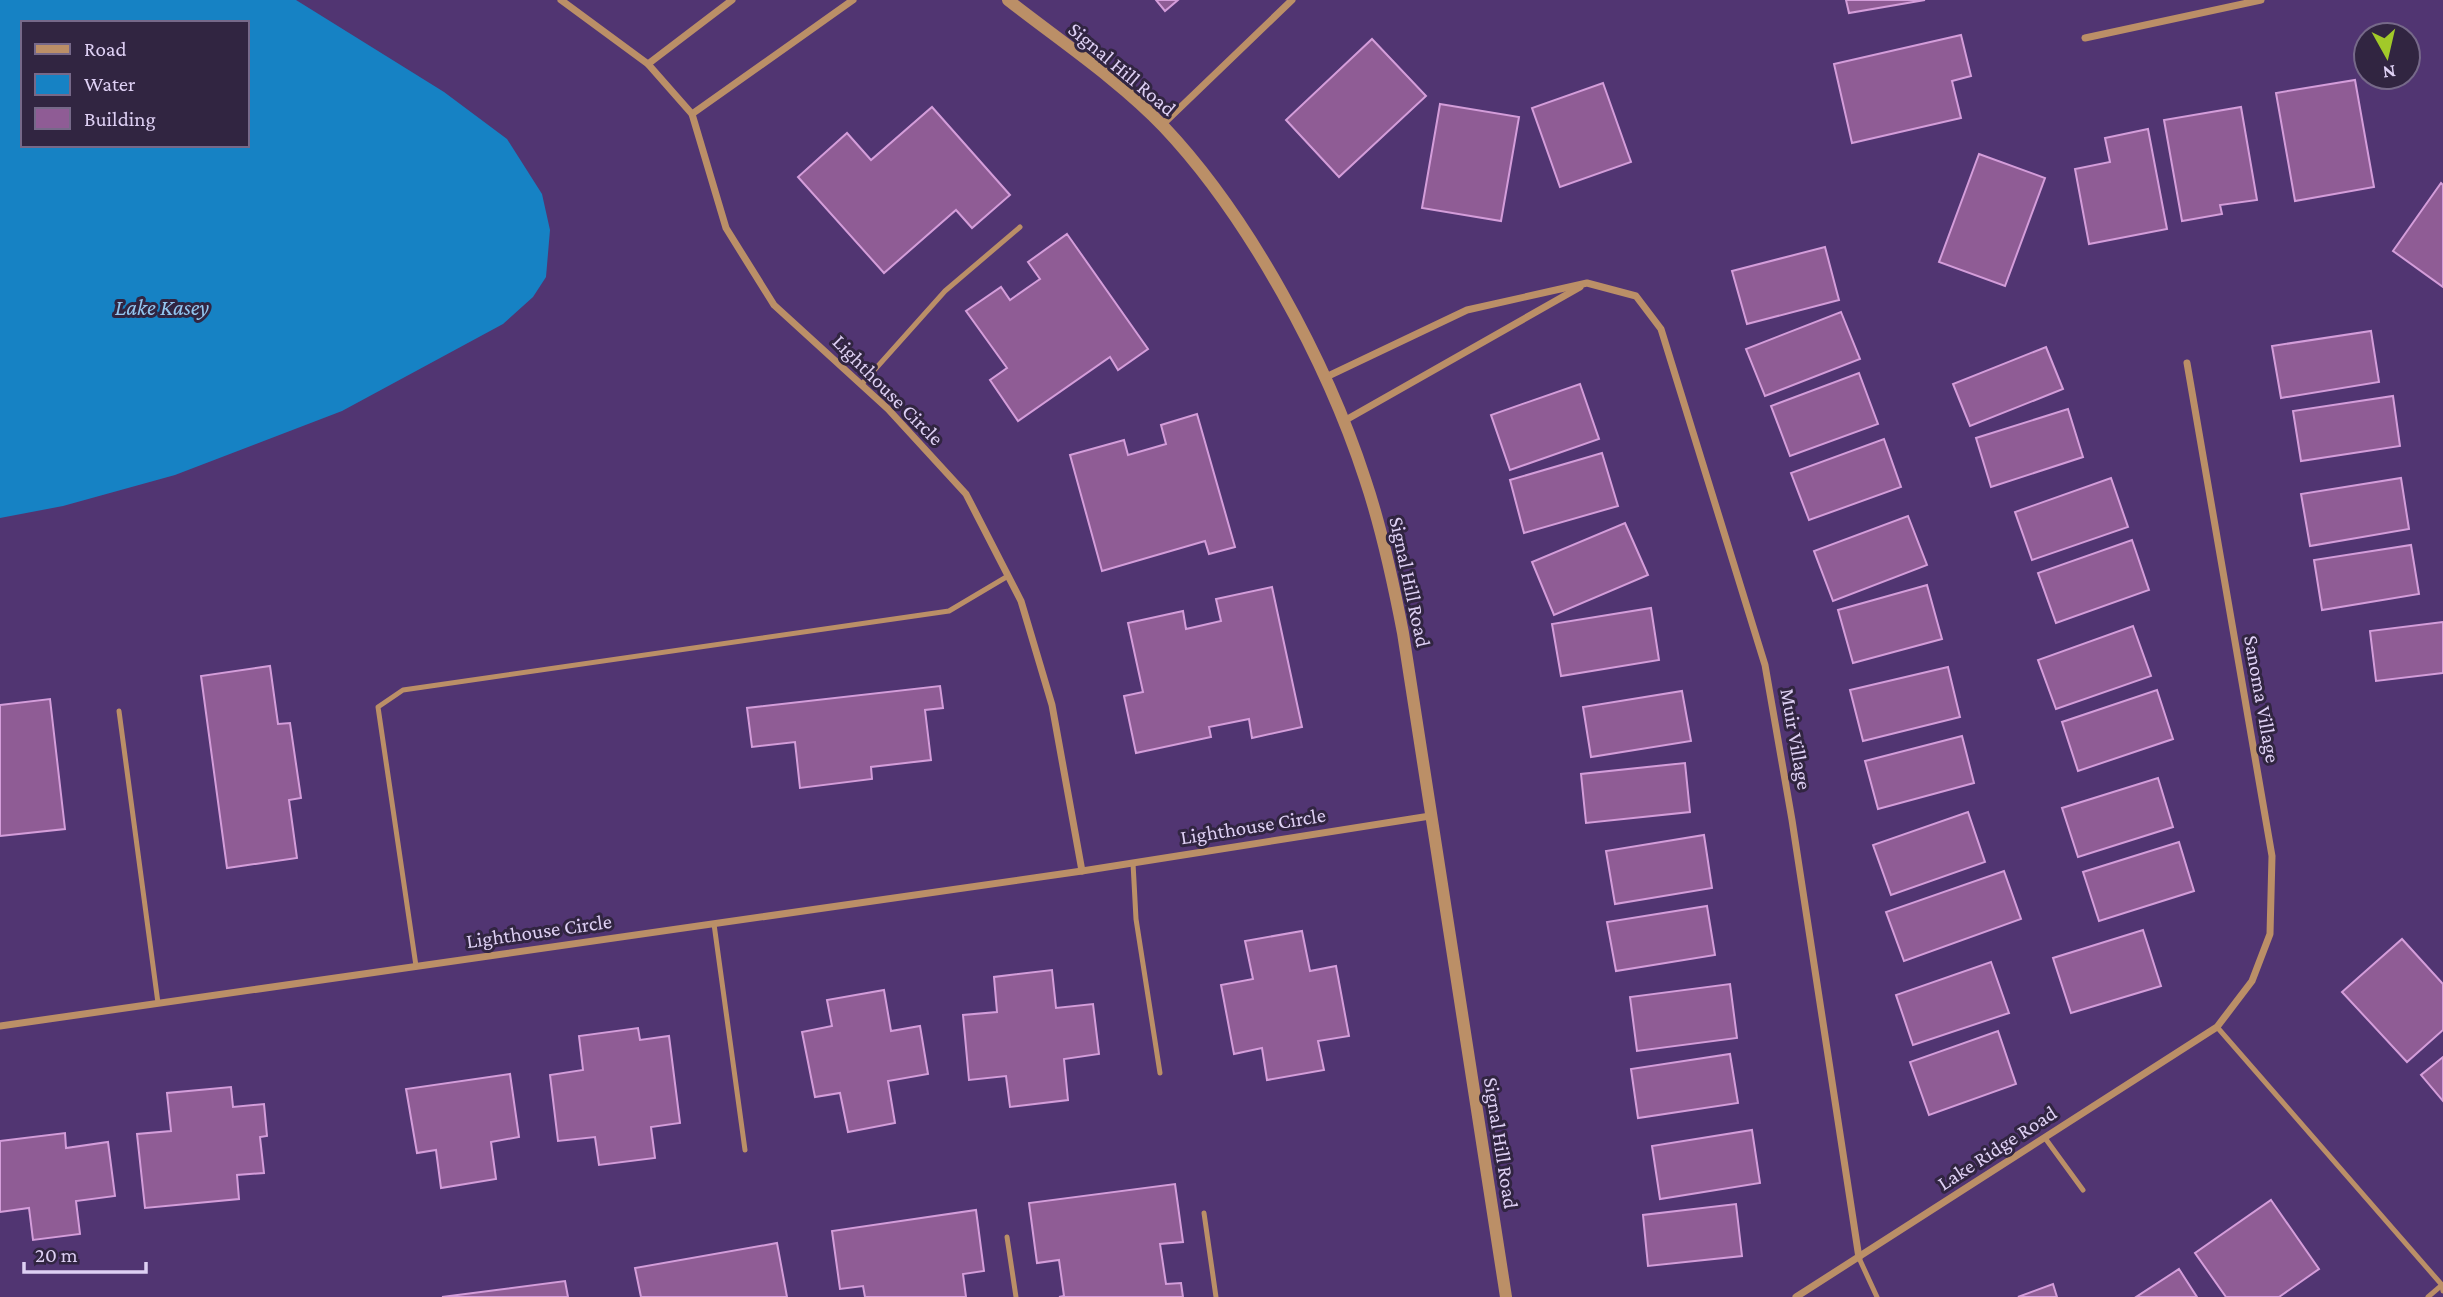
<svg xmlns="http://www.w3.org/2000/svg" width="2443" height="1297" font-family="'Crimson Pro',serif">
  <rect width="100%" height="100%" fill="#513572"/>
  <path fill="#1682c4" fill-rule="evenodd" d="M0 0H296L444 92 507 139 542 194 550 230 546 277 533 297 503 324 342 411 175 475 63 506 0 518ZM23 23H247V145H23Z"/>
  <g fill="#8f5c95" stroke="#d49dda" stroke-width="2">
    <path d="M1156 0H1178L1165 11Z"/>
    <path d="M1846 0H1925L1849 13Z"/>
    <path d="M1961 35 1971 76 1952 81 1961 118 1852 143 1834 64Z"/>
    <path d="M1372 39 1426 96 1339 177 1286 120Z"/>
    <path d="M2355 80 2374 187 2295 201 2276 93Z"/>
    <path d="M1603 83 1631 162 1560 187 1532 108Z"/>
    <path d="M1440 104 1519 117 1501 221 1422 208Z"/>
    <path d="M932 107 1010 195 972 228 956 210 884 273 798 177 847 133 871 160Z"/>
    <path d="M2241 107 2257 200 2220 205 2222 214 2182 221 2164 120Z"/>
    <path d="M2148 129 2167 229 2089 244 2075 169 2110 162 2105 138Z"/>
    <path d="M1979 154 2045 178 2005 286 1939 262Z"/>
    <path d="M2441 183 2443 185V287L2393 251Z"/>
    <path d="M1067 234 1148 349 1118 370 1110 357 1018 421 990 380 1007 368 966 311 1001 287 1010 300 1040 279 1028 262Z"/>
    <path d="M1825 247 1839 300 1747 324 1732 271Z"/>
    <path d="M1841 312 1860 359 1765 396 1746 349Z"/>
    <path d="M2371 331 2379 382 2281 398 2272 346Z"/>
    <path d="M2046 347 2063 389 1970 426 1953 384Z"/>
    <path d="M1859 373 1878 424 1790 456 1771 406Z"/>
    <path d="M1580 384 1599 439 1510 470 1491 415Z"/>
    <path d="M2393 396 2400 446 2301 461 2293 411Z"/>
    <path d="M2068 409 2083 457 1991 487 1976 438Z"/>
    <path d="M1197 414 1235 547 1209 554 1205 541 1102 571 1070 455 1124 440 1128 455 1166 444 1161 425Z"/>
    <path d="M1884 439 1901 487 1809 520 1791 473Z"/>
    <path d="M1602 453 1618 506 1524 533 1510 480Z"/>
    <path d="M2111 478 2128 527 2032 560 2015 512Z"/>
    <path d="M2401 478 2409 529 2310 546 2301 494Z"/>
    <path d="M1908 516 1927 565 1833 601 1814 551Z"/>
    <path d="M1625 523 1648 575 1554 615 1532 562Z"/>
    <path d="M2132 540 2149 590 2056 623 2038 573Z"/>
    <path d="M2411 545 2419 594 2322 610 2314 560Z"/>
    <path d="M1927 585 1942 639 1853 663 1838 610Z"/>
    <path d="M1272 587 1302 727 1252 738 1249 719 1209 727 1211 737 1136 753 1124 696 1143 692 1128 623 1183 611 1186 629 1221 621 1216 599Z"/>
    <path d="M1651 608 1659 660 1561 676 1552 624Z"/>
    <path d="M2443 622V673L2376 681 2370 631Z"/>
    <path d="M2133 626 2151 676 2056 709 2038 660Z"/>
    <path d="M270 666 278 724 290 723 301 798 289 800 297 858 227 868 201 676Z"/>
    <path d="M1948 667 1960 717 1863 741 1850 690Z"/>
    <path d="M940 686 943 708 925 710 931 760 871 767 872 779 800 788 795 742 752 747 747 708Z"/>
    <path d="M2157 690 2173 739 2078 771 2062 722Z"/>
    <path d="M1682 691 1691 741 1591 757 1583 707Z"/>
    <path d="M50 699 65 829 0 836V705Z"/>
    <path d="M1962 736 1974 783 1878 809 1865 761Z"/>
    <path d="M1685 763 1690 812 1586 823 1581 774Z"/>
    <path d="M2158 778 2173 827 2078 857 2062 808Z"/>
    <path d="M1968 812 1985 862 1891 895 1873 845Z"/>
    <path d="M1704 835 1712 888 1615 904 1606 851Z"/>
    <path d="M2179 842 2194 891 2099 921 2083 872Z"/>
    <path d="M2004 871 2021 919 1904 961 1886 912Z"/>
    <path d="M1707 906 1715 955 1616 971 1607 922Z"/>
    <path d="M2143 930 2161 986 2071 1013 2053 958Z"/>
    <path d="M1302 931 1310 971 1336 966 1349 1036 1318 1041 1324 1070 1267 1080 1262 1048 1234 1054 1221 985 1253 979 1245 941Z"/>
    <path d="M2402 939 2443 984V1030L2407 1062 2342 992Z"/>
    <path d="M1991 962 2009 1013 1913 1045 1896 995Z"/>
    <path d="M1052 970 1056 1008 1093 1004 1099 1054 1064 1059 1068 1100 1010 1107 1006 1076 969 1080 963 1015 997 1012 994 977Z"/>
    <path d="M1730 984 1737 1038 1637 1051 1630 997Z"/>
    <path d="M884 990 891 1031 920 1026 928 1074 888 1081 895 1123 848 1132 840 1093 815 1097 802 1032 832 1026 827 1000Z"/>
    <path d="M638 1028 640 1040 669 1036 680 1123 651 1127 655 1158 599 1165 595 1137 558 1141 550 1075 583 1070 579 1036Z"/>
    <path d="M1998 1031 2016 1084 1929 1115 1910 1062Z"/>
    <path d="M1730 1054 1738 1103 1638 1118 1631 1069Z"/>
    <path d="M2443 1057V1101L2421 1075Z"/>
    <path d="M510 1074 519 1137 491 1142 496 1179 441 1188 436 1150 417 1153 406 1089Z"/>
    <path d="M231 1087 233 1107 264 1104 267 1136 260 1137 264 1173 237 1175 239 1199 145 1208 137 1134 171 1131 167 1093Z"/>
    <path d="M1752 1130 1760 1183 1660 1199 1652 1146Z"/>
    <path d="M65 1133 66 1148 108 1142 115 1196 76 1201 80 1234 33 1240 29 1208 0 1212V1141Z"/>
    <path d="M1175 1184 1183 1242 1160 1244 1166 1284 1181 1283 1183 1297H1059L1064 1296 1059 1260 1037 1263 1029 1203Z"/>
    <path d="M2271 1200 2319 1269 2279 1297H2226L2195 1253Z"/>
    <path d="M1736 1204 1742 1256 1648 1266 1643 1215Z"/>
    <path d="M976 1210 984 1271 963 1274 966 1297H865L863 1286 840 1289 832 1231Z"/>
    <path d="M777 1243 787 1297H641L635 1268Z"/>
    <path d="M2179 1269 2197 1297H2136Z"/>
    <path d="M565 1281 568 1297H442Z"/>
    <path d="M2053 1284 2057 1297H2018Z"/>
  </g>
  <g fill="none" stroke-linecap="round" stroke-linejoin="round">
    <g stroke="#bb8f67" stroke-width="5">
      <path d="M861 385 945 291 1020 227"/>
      <path d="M119 711 158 1003"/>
      <path d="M1133 863 1136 919 1160 1073"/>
      <path d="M714 924 745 1150"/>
      <path d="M416 966 378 707 403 690 949 611 1008 576"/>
      <path d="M2217 1027 2442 1285 2443 1291"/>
      <path d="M2045 1138 2083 1190"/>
      <path d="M1204 1213 1216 1297"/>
      <path d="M1007 1237 1016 1297"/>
      <path d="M1859 1258 1877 1297"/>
      <path d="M2428 1297 2442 1285"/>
    </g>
    <g stroke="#bb8f67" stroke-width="7">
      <path d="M561 0 648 64 692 114 726 228 774 305 888 409 966 494 1021 601 1052 705 1082 871"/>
      <path d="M2085 38 2261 0"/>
      <path d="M648 64 732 0"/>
      <path d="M692 114 853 0"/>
      <path d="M1162 125 1292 0"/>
      <path d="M1324 378 1467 310 1587 283 1636 296 1661 329 1765 665 1792 820 1859 1258"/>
      <path d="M1344 421 1580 287"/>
      <path d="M0 1026 1082 871 1430 816"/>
      <path d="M1796 1297 2217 1027 2252 981 2270 934 2272 856 2187 363"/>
    </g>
    <path stroke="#bb8f67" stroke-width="12" d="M1008 0C1059 40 1119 80 1164 127 1249 217 1327 362 1365 479 1382 529 1393 581 1403 633L1506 1297"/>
  </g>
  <g text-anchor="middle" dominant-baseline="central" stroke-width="6" stroke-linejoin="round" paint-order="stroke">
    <g font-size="21" fill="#ded0f4" stroke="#312541">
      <text transform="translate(1122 69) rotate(40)">Signal Hill Road</text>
      <text transform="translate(888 390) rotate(45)">Lighthouse Circle</text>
      <text transform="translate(1410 582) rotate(78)">Signal Hill Road</text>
      <text transform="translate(2262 699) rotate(80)">Sanoma Village</text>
      <text transform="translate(1796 739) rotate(80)">Muir Village</text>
      <text transform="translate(1253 826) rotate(-9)">Lighthouse Circle</text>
      <text transform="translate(539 931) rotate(-8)">Lighthouse Circle</text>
      <text transform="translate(1501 1143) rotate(81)">Signal Hill Road</text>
      <text transform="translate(1997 1148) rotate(-33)">Lake Ridge Road</text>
    </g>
    <g font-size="23" font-style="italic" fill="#94c7f0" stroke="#312541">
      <text x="162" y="307">Lake Kasey</text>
    </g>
  </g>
  <rect x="21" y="21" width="228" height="126" fill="#312541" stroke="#766989" stroke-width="2"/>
  <rect x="35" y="44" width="35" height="10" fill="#bb8f67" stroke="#766989" stroke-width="2"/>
  <text x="84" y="56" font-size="21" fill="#ded0f4">Road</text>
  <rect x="35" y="74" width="35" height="21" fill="#1682c4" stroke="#766989" stroke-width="2"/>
  <text x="84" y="91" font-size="21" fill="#ded0f4">Water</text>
  <rect x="35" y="108" width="35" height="21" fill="#8f5c95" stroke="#766989" stroke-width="2"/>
  <text x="84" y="126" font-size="21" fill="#ded0f4">Building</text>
  <g transform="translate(2387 56) rotate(172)"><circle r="33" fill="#312541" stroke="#766989" stroke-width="2"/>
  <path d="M0-5L12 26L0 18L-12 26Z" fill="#a2c929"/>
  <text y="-10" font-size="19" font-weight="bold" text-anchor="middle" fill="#ded0f4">N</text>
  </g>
  <path d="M24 1262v10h122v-10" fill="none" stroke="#ded0f4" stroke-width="3.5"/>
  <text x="35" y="1262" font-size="21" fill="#ded0f4" stroke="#312541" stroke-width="5" paint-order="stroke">20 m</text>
</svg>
